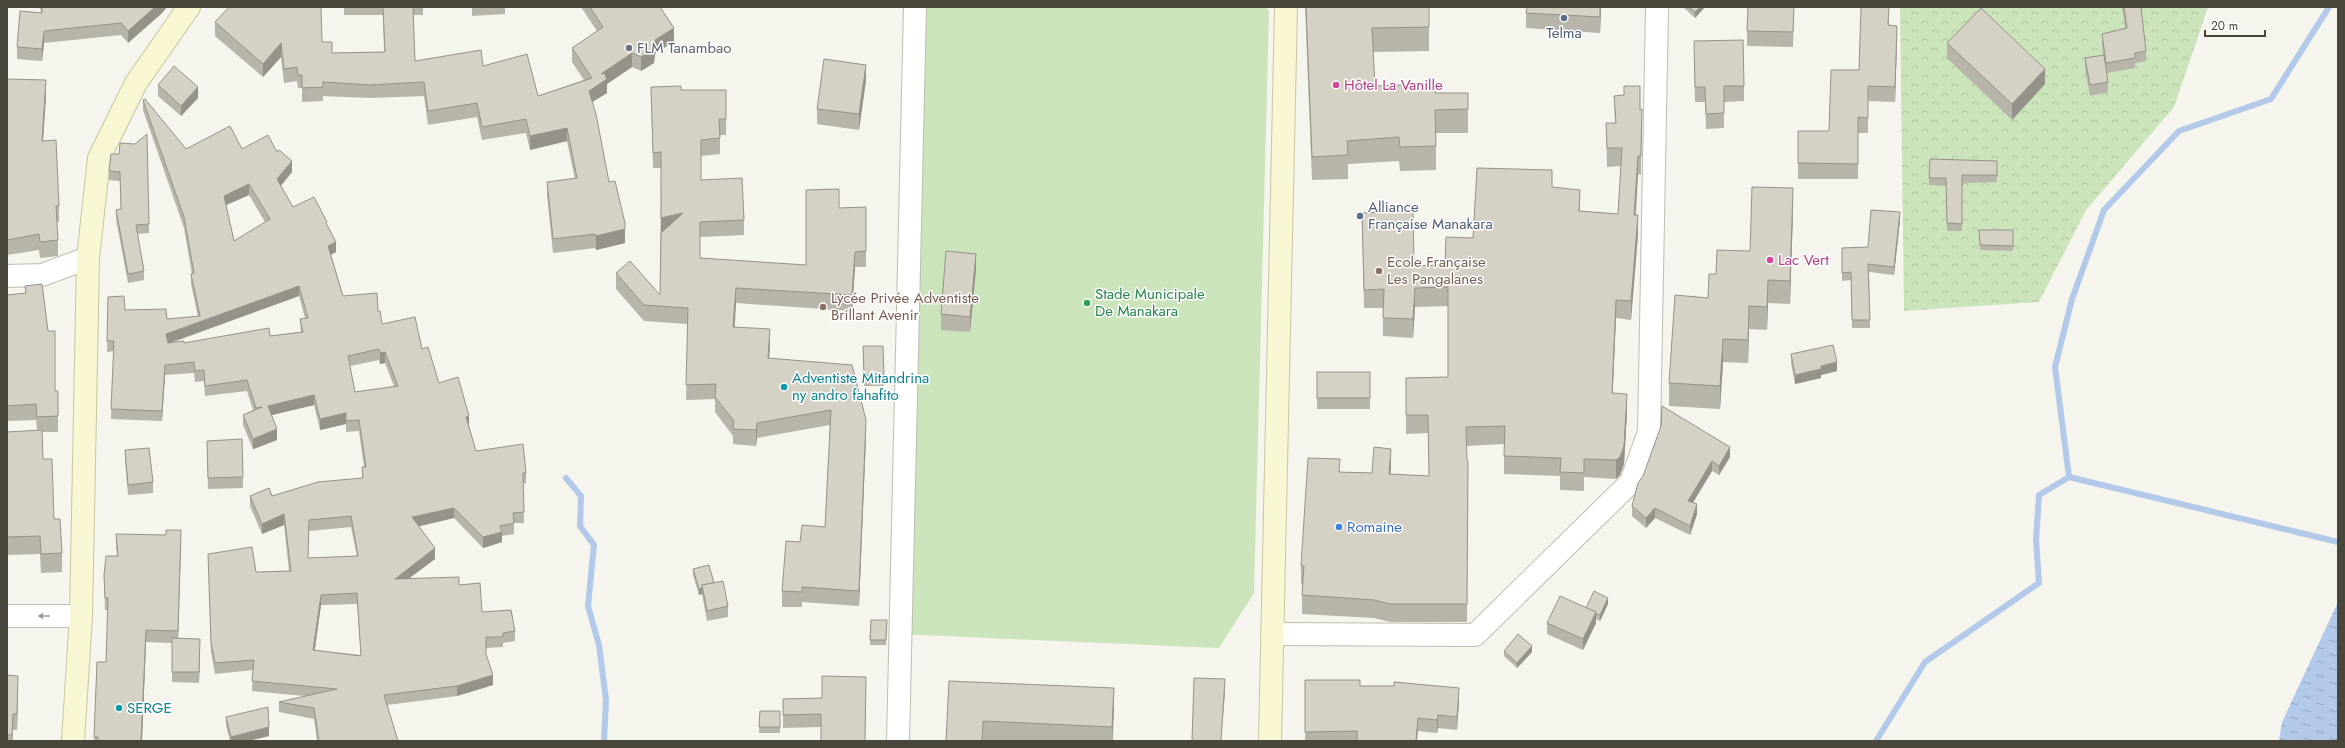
<svg xmlns="http://www.w3.org/2000/svg" width="2345" height="748" font-family="Jost,sans-serif">
  <defs>
    <pattern id="forest-crowns" width="20" height="18" patternUnits="userSpaceOnUse"><rect width="20" height="18" fill="#cbe4bb"/><path d="M2 6a3 3 0 1 1 6 0M12 15a3 3 0 1 1 6 0" fill="none" stroke="#b0c5a2"/></pattern>
    <pattern id="water-ripples" width="26" height="14" patternUnits="userSpaceOnUse"><rect width="26" height="14" fill="#b2c9e9"/><path d="M2 4q2-2 4 0t4 0M15 11q2-2 4 0t4 0" fill="none" stroke="#93a5be"/></pattern>
  </defs>
  <rect width="100%" height="100%" fill="#f5f4ed"/>
  <path fill="url(#forest-crowns)" d="M1900 7H2208L2174 107 2086 210 2039 302 1904 311Z"/>
  <path fill="#cbe4bb" d="M925 7H1267L1269 12 1254 593 1219 648 897 634Z"/>
  <path fill="url(#water-ripples)" d="M2338 602V741H2279L2282 722Z"/>
  <g fill="none" stroke-linecap="round" stroke-linejoin="round">
    <g stroke="#b2c9e9" stroke-width="6">
      <path d="M2069 477 2338 542"/>
      <path d="M566 478 581 496 580 526 594 545 588 606 599 645 606 700 604 741"/>
      <path d="M1876 741 1925 662 2039 583 2036 540 2039 495 2069 477 2055 367 2072 299 2104 210 2179 131 2271 99 2329 7"/>
    </g>
    <g stroke="#bfbdb0" stroke-width="24">
      <g id="street">
        <path d="M7 276 42 275 88 258"/>
        <path d="M7 616H81"/>
        <path d="M1272 634 1475 635 1631 482 1649 432 1657 7"/>
        <path d="M898 741 915 7"/>
      </g>
    </g>
    <g stroke="#c9c59e" stroke-width="24">
      <g id="secondary">
        <path d="M73 741 81 616 88 258 99 158 136 83 189 7"/>
        <path d="M1270 741 1286 7"/>
      </g>
    </g>
    <use href="#street" stroke="#fff" stroke-width="22"/>
    <use href="#secondary" stroke="#f9f6d3" stroke-width="22"/>
  </g>
  <g fill="#b7b4a9" fill-rule="evenodd">
    <path d="M40 7H167L161 14 128 43 121 35 44 43 42 61 17 59V47L41 13Z"/>
    <path d="M344 7H423V15H413L415 61 483 66 538 96 584 80 572 62V48L597 31 581 7H660L674 41 655 54 654 63 641 71 632 67 607 84V93L592 102 609 182 625 243 596 250 595 248 553 253 547 195V182L575 179 567 141 530 150 526 133 482 140 477 117 428 125 424 96 370 98 323 96V101L302 102V88H298L297 81 284 83 281 57 263 77 215 36V22L322 42 332 53 384 52 383 15H344Z"/>
    <path d="M472 7H505V14L472 16Z"/>
    <path d="M1305 7H1429V51L1373 52 1375 86 1435 93H1468V133H1436V170L1400 171 1399 161 1348 164V179L1312 180Z"/>
    <path d="M1601 7 1600 33 1526 28V13Z"/>
    <path d="M1683 7H1705L1695 18Z"/>
    <path d="M1794 7 1793 47 1747 46V31Z"/>
    <path d="M1861 7H1889V25L1897 41 1895 102 1868 101V133H1858V179H1798V131H1829L1859 70Z"/>
    <path d="M2122 7H2141L2146 51V61L2135 63V68L2107 73 2108 82V92L2090 96 2085 69V58L2103 55 2102 44V34L2125 28Z"/>
    <path d="M1947 43 2045 84 2012 120 1947 58Z"/>
    <path d="M1694 56 1744 86V101L1724 102V128L1706 129 1705 102H1695Z"/>
    <path d="M7 79 46 96 43 141 59 206V222H57L58 240V256L40 258 39 250 7 255Z"/>
    <path d="M866 80 859 130 817 124V109Z"/>
    <path d="M158 85 198 98 181 116 158 96Z"/>
    <path d="M651 87 681 90H726V135H720V154L701 156V180L744 220V235L700 237V258L806 265 839 208 866 207V267H855L852 311 736 303 735 327 770 345 769 359 866 436 859 606 802 602V607H782V591L800 542 825 527 830 425 757 438 756 446 733 444V436L715 412V399L686 400 688 324 644 321 616 289V273L660 295 661 168H653Z"/>
    <path d="M1614 96 1640 110 1642 128 1641 167V175L1638 174 1636 215 1638 234 1631 320 1616 318 1612 393 1627 412 1624 464 1620 475 1616 479 1584 477V491L1560 490V476L1504 474V444L1466 446 1467 460 1468 461 1467 622H1390L1374 618 1302 614V595L1303 584H1301V566L1340 472 1372 473 1391 467 1390 474 1429 476 1428 433 1406 434V378L1448 377V306L1415 307 1413 338 1383 336V308H1364L1362 213 1414 266 1445 265 1473 238 1552 187 1580 208V211L1618 214 1621 166 1607 167 1606 123H1615Z"/>
    <path d="M143 100 186 149H242L277 152 292 172 281 186 293 207 327 226 336 252 331 255 343 296 378 311 382 324 422 349 439 383 469 426 476 451 526 473V483L523 484 524 523H514V534L502 536V542L483 548 454 518 419 526 435 559 409 578 459 585 482 612 515 631V641L503 643V647L486 648V654L493 685 457 696 387 705 398 741H317L314 719 279 712V702L305 696 252 691 253 670 215 674 211 652 208 554 256 572 289 571 284 525 262 534 250 506V496H272L362 478V467H364L359 431 346 432V424L320 430 314 405 271 415 277 440 253 449 243 425V415L253 410 247 391 205 396 204 381 195 382 194 373 165 375 162 421 111 419 114 351 107 352 108 297 125 310 167 319 198 317 191 284V274H192L184 228 143 110ZM249 195 265 222 234 241 226 205ZM299 296 305 318 300 319 301 332 270 336 184 343H171ZM379 360 380 364 385 363 394 386 355 392 350 366ZM351 527 357 556 308 558 309 531ZM357 604 361 655 315 650 321 605Z"/>
    <path d="M111 154 149 224V233L137 234 144 271V280L128 283 116 219V210L121 209 120 181 109 180V171Z"/>
    <path d="M1997 161V182L1962 183V231H1947L1946 186 1929 185V178Z"/>
    <path d="M1793 211 1790 304 1768 303 1767 330 1749 329 1748 363 1723 362 1720 409 1669 406V383L1708 298 1716 274 1750 251Z"/>
    <path d="M1900 220 1894 275 1869 272 1870 328H1852L1851 280 1842 281V248L1868 247Z"/>
    <path d="M1979 230H2013V251L1980 250Z"/>
    <path d="M976 269 970 332 941 330V314Z"/>
    <path d="M25 286 48 331 58 416V432H42L43 459 54 519 62 553V572L41 573 40 554 7 555V432L37 430 36 420 7 421V295L25 293Z"/>
    <path d="M863 346H883L884 386H864Z"/>
    <path d="M1791 354 1837 371 1821 375V378L1795 384 1791 363Z"/>
    <rect x="1317" y="372" width="53" height="37"/>
    <path d="M207 441 243 477V488L208 489Z"/>
    <path d="M125 450 153 482V493L128 495 125 461Z"/>
    <path d="M1730 457 1719 475 1712 471 1693 502 1697 514 1690 535 1655 518 1646 528 1632 516V506L1643 476Z"/>
    <path d="M116 534 181 542 178 638 200 649 199 683 172 682V643L146 642 142 741H94L97 662H106L108 610H105L104 575 117 556 116 546Z"/>
    <path d="M693 569 714 583 728 606V617L707 621 702 594 699 595 693 575Z"/>
    <path d="M1608 604 1600 621 1596 619V623L1583 650 1547 634V623L1586 608Z"/>
    <path d="M871 620H887L886 645H870Z"/>
    <path d="M1504 651 1532 652 1517 668 1504 656Z"/>
    <path d="M7 675 18 691 17 730H13V741H7Z"/>
    <path d="M1305 680 1360 686 1459 701 1457 730 1438 728 1437 733 1418 731 1417 741H1305Z"/>
    <path d="M949 681 1114 708 1113 741H946Z"/>
    <path d="M866 689 865 741H821V727L783 728V699L822 698Z"/>
    <path d="M760 711H780V733H759Z"/>
    <path d="M226 717 269 736 247 741H230L226 725Z"/>
  </g>
  <g fill="#959289">
    <path d="M155 7H167L161 14 128 43V31Z"/>
    <path d="M1600 7H1601L1600 33Z"/>
    <path d="M1700 7H1705L1695 18V12Z"/>
    <path d="M1897 26V41L1895 102V87Z"/>
    <path d="M674 28V41L655 54 654 63 641 71V57L655 40Z"/>
    <path d="M44 31V43L42 61V49Z"/>
    <path d="M281 43V57L263 77V64Z"/>
    <path d="M632 53V67L607 84V93L589 104V91L601 74Z"/>
    <path d="M866 65V80L859 130V114Z"/>
    <path d="M2045 69V84L2012 120V104Z"/>
    <path d="M46 80V96L42 156V141Z"/>
    <path d="M198 87V98L181 116V106Z"/>
    <path d="M567 128V141L530 150V136Z"/>
    <path d="M1638 156V174L1634 233V215Z"/>
    <path d="M292 161V172L277 190V179Z"/>
    <path d="M249 184V195L224 206V196Z"/>
    <path d="M1793 188V211L1790 304V281Z"/>
    <path d="M1580 190V208L1579 229V211Z"/>
    <path d="M1900 212V220L1894 275V267Z"/>
    <path d="M683 213 661 234V218Z"/>
    <path d="M1638 215V234L1631 320V301Z"/>
    <path d="M625 229V243L596 250V236Z"/>
    <path d="M336 242V252L328 256V246Z"/>
    <path d="M855 252V267L852 311V295Z"/>
    <path d="M976 254V269L970 332V317Z"/>
    <path d="M1768 280V303L1767 330V307Z"/>
    <path d="M299 286V296L166 344V334Z"/>
    <path d="M736 288V303L733 342V327Z"/>
    <path d="M1415 288V307L1413 338V319Z"/>
    <path d="M1616 300V318L1612 411V393Z"/>
    <path d="M1749 306V329L1748 363V340Z"/>
    <path d="M770 329V345L768 374V358Z"/>
    <path d="M1723 339V362L1720 409V386Z"/>
    <path d="M385 352V363L380 364V353Z"/>
    <path d="M1837 362V371L1821 375V378L1795 384V375L1821 366Z"/>
    <path d="M165 365V375L162 421V411Z"/>
    <path d="M1627 394V412L1624 464 1620 475 1616 479V460Z"/>
    <path d="M314 395V405L268 416V406Z"/>
    <path d="M346 413V424L320 430V419Z"/>
    <path d="M469 416V426L466 427V417Z"/>
    <path d="M866 420V436L859 606V591Z"/>
    <path d="M757 423V438L756 446V430Z"/>
    <path d="M277 429V440L253 449V439Z"/>
    <path d="M1730 447V457L1719 475V466Z"/>
    <path d="M1391 449V467L1389 493V474Z"/>
    <path d="M1712 461V471L1688 511V501Z"/>
    <path d="M1697 504V514L1690 535V526Z"/>
    <path d="M454 508V518L412 528V517Z"/>
    <path d="M1655 508V518L1646 528V518Z"/>
    <path d="M284 514V525L262 534V524Z"/>
    <path d="M181 530V542L178 643V631Z"/>
    <path d="M502 532V542L483 548V537Z"/>
    <path d="M435 548V559L395 589V579Z"/>
    <path d="M702 588V594L699 595V589Z"/>
    <path d="M321 595V605L313 660V650Z"/>
    <path d="M1608 598V604L1600 621V615Z"/>
    <path d="M1596 612V623L1583 650V639Z"/>
    <path d="M146 630V642L142 741H141Z"/>
    <path d="M200 639V649L199 683V672Z"/>
    <path d="M1532 646V652L1517 668V663Z"/>
    <path d="M493 675V685L457 696V686Z"/>
    <path d="M18 676V691L17 730V714Z"/>
    <path d="M1225 679V692L1221 741Z"/>
    <path d="M1114 688V708L1112 741V727Z"/>
    <path d="M1459 688V701L1457 730V717Z"/>
    <path d="M1438 715V728L1437 733V720Z"/>
    <path d="M1418 718 1417 741H1416Z"/>
    <path d="M269 727V736L247 741H231V737Z"/>
  </g>
  <g fill="#d5d1c4" stroke="#959289" fill-rule="evenodd">
    <path d="M42 7H155L128 31 121 23 44 31 42 49 17 47 20 11 42 13Z"/>
    <path d="M229 7H321L322 42H332V53L385 52 383 7H413L415 61 481 50 483 66 527 54 538 96 592 78 572 48 603 27 590 7H660L674 28 655 40 654 49 641 57 632 53 601 74 604 73 607 79 589 91 596 114 609 182 615 181 625 223V229L596 236 595 234 553 239 547 182 577 178 567 128 530 136 526 119 482 127 477 103 428 111 424 82 370 85 323 82V87L302 88V75H298L297 67 284 69 281 43 263 64 215 22Z"/>
    <path d="M1306 7H1429V27L1372 28 1375 86 1435 84V93H1468V109L1435 110 1436 146 1400 147 1399 137 1347 141 1348 155 1312 157Z"/>
    <path d="M1527 7H1600V17L1526 13Z"/>
    <path d="M1689 7H1700L1695 12Z"/>
    <path d="M1748 7H1794L1793 32 1747 31Z"/>
    <path d="M1861 7H1889L1888 25 1897 26 1895 87 1868 86V118L1858 117V164L1798 163V131H1829L1831 70H1859Z"/>
    <path d="M2124 7H2141L2146 51 2135 53V58L2106 63 2102 34 2127 28Z"/>
    <path d="M1981 8 2045 69 2012 104 1947 43Z"/>
    <path d="M1743 40 1744 86H1724V113L1706 114 1705 87H1695L1694 41Z"/>
    <path d="M2104 55 2108 82 2090 85 2085 58Z"/>
    <path d="M824 59 866 65 859 114 817 109Z"/>
    <path d="M174 66 198 87 181 106 158 85Z"/>
    <path d="M7 79 46 80 42 141 56 140 59 206H56L58 240 40 242 39 234 7 240Z"/>
    <path d="M681 86V90H726V119H719L720 138 701 140V180L742 178 744 220 700 222V258L806 265V190L839 189V208L866 207V251L855 252 852 295 736 288 733 327 770 329 768 358 852 365 866 420 859 591 802 587V592L782 591 786 541 800 542 802 525 825 527 831 410 757 423 756 430 733 429 734 421 715 397 716 384 686 385 688 308 644 305 616 273 630 261 660 295 661 233 683 213 661 218V152L653 153 651 87Z"/>
    <path d="M1624 86H1640V110L1642 109 1641 149V156H1638L1634 215H1638L1631 301 1616 300 1612 393 1627 394 1624 446 1620 457 1616 460 1584 459V473L1560 472 1561 458 1504 456 1505 426 1466 427 1467 460 1468 461 1467 604H1390L1374 600 1302 595 1304 566H1301L1308 458 1340 459 1339 472 1372 473 1374 447 1391 449 1389 474 1429 476 1428 415H1406V378L1448 377V287L1415 288 1413 319 1383 318 1384 289 1364 290 1362 213 1413 211 1414 266 1445 265 1446 237 1473 238 1477 168 1552 170V187L1580 190 1579 211 1618 214 1622 148H1607L1606 123H1616L1614 96 1624 95Z"/>
    <path d="M145 99 186 149 230 126 242 149 268 135 277 152 279 150 292 161 277 179 293 207 314 197 327 222 326 223 336 242 328 246 343 296 377 293 378 311H380L382 324 415 317 422 349 428 347 439 383 458 377 469 416 466 417 476 451 523 444 526 473H523L524 512 513 513 514 523 500 526 502 532 483 537 454 508 412 517 435 548 395 579 459 577V585L480 583 482 612 511 610 515 631 503 633V637H486V654L493 675 457 686 384 695 398 741H318H319L314 708 279 702 337 689 252 681 254 660 215 663 211 642 208 554 252 547 256 572 291 571 284 514 262 524 250 496 269 488 272 496 318 482 363 478 362 467H366L359 420 346 421V413L320 419 314 395 268 406 277 429 253 439 243 415 262 407 256 408 247 380 205 386 204 370 195 371 194 362 165 365 162 411 111 409 114 341H107L108 297 124 296 125 310 166 309 167 319 200 316 191 274 194 273 184 217 143 100ZM249 184 270 219 234 241 224 196ZM299 286 308 318 300 319 303 332 270 336 269 328 184 343V341L168 343 166 334ZM379 349 380 353 385 352 398 386 355 392 348 356ZM351 516 358 556 308 558 309 520ZM357 593 361 656 313 650 321 595Z"/>
    <path d="M147 134 149 224 136 225 144 271 128 274 116 210 121 209 120 172 109 171 111 154H119L120 143 135 144Z"/>
    <path d="M1930 159 1997 161V175H1962V224L1947 223 1946 178H1929Z"/>
    <path d="M1752 187 1793 188 1790 281 1768 280 1767 307 1749 306 1748 340 1723 339 1720 386 1669 383 1675 295 1708 298 1709 274H1716L1717 250 1750 251Z"/>
    <path d="M1871 210 1900 212 1894 267 1868 264 1870 320H1852L1851 272 1842 273V248L1868 247Z"/>
    <path d="M1979 230H2013V246L1980 245Z"/>
    <path d="M946 251 976 254 970 317 941 314Z"/>
    <path d="M42 284 48 331H55V391H58V416L37 417 36 404 7 406V295L26 293 25 286Z"/>
    <path d="M1833 345 1837 362 1821 366V369L1795 375 1791 354Z"/>
    <path d="M863 346H883L884 375H864Z"/>
    <rect x="1317" y="372" width="53" height="26"/>
    <path d="M1662 406 1730 447 1719 466 1712 461 1688 501 1697 504 1690 526 1655 508 1646 518 1632 506 1638 483 1643 476 1661 426Z"/>
    <path d="M42 430 43 459H52L54 519H60L62 553 41 554 40 536 7 537V432Z"/>
    <path d="M242 439 243 477 208 478 207 441Z"/>
    <path d="M149 448 153 482 128 485 125 450Z"/>
    <path d="M166 530H181L178 631 146 630 141 741H98V737H94L97 662H106L108 598H105L104 575 106 556H118L116 534 166 535Z"/>
    <path d="M709 565 714 583 702 585V588L699 589 693 569Z"/>
    <path d="M723 581 728 606 707 611 702 585Z"/>
    <path d="M1594 591 1608 598 1600 615 1595 613 1596 612 1586 608Z"/>
    <path d="M1560 596 1596 612 1583 639 1547 623Z"/>
    <path d="M871 620H887L886 640H870Z"/>
    <path d="M1518 634 1532 646 1517 663 1504 651Z"/>
    <path d="M172 638 200 639 199 672H172Z"/>
    <path d="M7 675 18 676 17 714H13L12 735H7Z"/>
    <path d="M822 676 866 677 865 741H821V714L783 715V699L822 698Z"/>
    <path d="M1194 678 1225 679 1221 741H1192Z"/>
    <path d="M1305 680H1360V686H1394V682L1459 688 1457 717 1438 715 1437 720 1418 718 1416 741H1357V731L1305 732Z"/>
    <path d="M949 681 1114 688 1112 727 983 721 982 741H946Z"/>
    <path d="M268 707 269 727 231 737 226 717Z"/>
    <path d="M760 711H780V727H759Z"/>
  </g>
  <defs><path id="oneway-solid" d="M-6-.8H1V-3.2L6.5 0L1 3.2V.8H-6Z"/></defs>
  <use fill="#9b9993" href="#oneway-solid" transform="translate(44 616) rotate(180)"/>
  <g fill="#5c6f8a" stroke="#fff" stroke-width="1.5">
    <circle cx="1564" cy="18" r="4"/>
    <circle cx="1360" cy="216" r="4"/>
  </g>
  <circle fill="#6b7280" stroke="#fff" stroke-width="1.5" cx="629" cy="48" r="4"/>
  <g fill="#d1479c" stroke="#fff" stroke-width="1.5">
    <circle cx="1336" cy="85" r="4"/>
    <circle cx="1770" cy="260" r="4"/>
  </g>
  <g fill="#8d6e63" stroke="#fff" stroke-width="1.5">
    <circle cx="1379" cy="271" r="4"/>
    <circle cx="823" cy="307" r="4"/>
  </g>
  <circle fill="#2e9e5b" stroke="#fff" stroke-width="1.5" cx="1087" cy="303" r="4"/>
  <g fill="#0f9aa8" stroke="#fff" stroke-width="1.5">
    <circle cx="784" cy="387" r="4"/>
    <circle cx="119" cy="708" r="4"/>
  </g>
  <circle fill="#3f7fe0" stroke="#fff" stroke-width="1.5" cx="1339" cy="527" r="4"/>
  <g text-anchor="middle" dominant-baseline="central" stroke-width="3" stroke-linejoin="round" paint-order="stroke">
    <g font-size="15" fill="#4e5e75" stroke="#fff">
      <text x="1564" y="33">Telma</text>
      <text x="1368" y="207" text-anchor="start">Alliance<tspan x="1368" dy="17">Française Manakara</tspan></text>
    </g>
    <g font-size="15" fill="#5b616d" stroke="#fff" text-anchor="start">
      <text x="637" y="48">FLM Tanambao</text>
    </g>
    <g font-size="15" fill="#b23c85" stroke="#fff" text-anchor="start">
      <text x="1344" y="85">Hôtel La Vanille</text>
      <text x="1778" y="260">Lac Vert</text>
    </g>
    <g font-size="15" fill="#785e54" stroke="#fff" text-anchor="start">
      <text x="1387" y="262">Ecole Française<tspan x="1387" dy="17">Les Pangalanes</tspan></text>
      <text x="831" y="298">Lycée Privée Adventiste<tspan x="831" dy="17">Brillant Avenir</tspan></text>
    </g>
    <g font-size="15" fill="#27864d" stroke="#fff" text-anchor="start">
      <text x="1095" y="294">Stade Municipale<tspan x="1095" dy="17">De Manakara</tspan></text>
    </g>
    <g font-size="15" fill="#0d838f" stroke="#fff" text-anchor="start">
      <text x="792" y="378">Adventiste Mitandrina<tspan x="792" dy="17">ny andro fahafito</tspan></text>
      <text x="127" y="708">SERGE</text>
    </g>
    <g font-size="15" fill="#366cbe" stroke="#fff" text-anchor="start">
      <text x="1347" y="527">Romaine</text>
    </g>
  </g>
  <rect width="2345" height="748" fill="none" stroke="#49463b" stroke-width="16"/>
  <path d="M2205 30v6h60v-6" fill="none" stroke="#49463b" stroke-width="2"/>
  <text x="2211" y="30" font-size="12" fill="#49463b" stroke="#ffffff" stroke-width="3" paint-order="stroke">20 m</text>
</svg>
